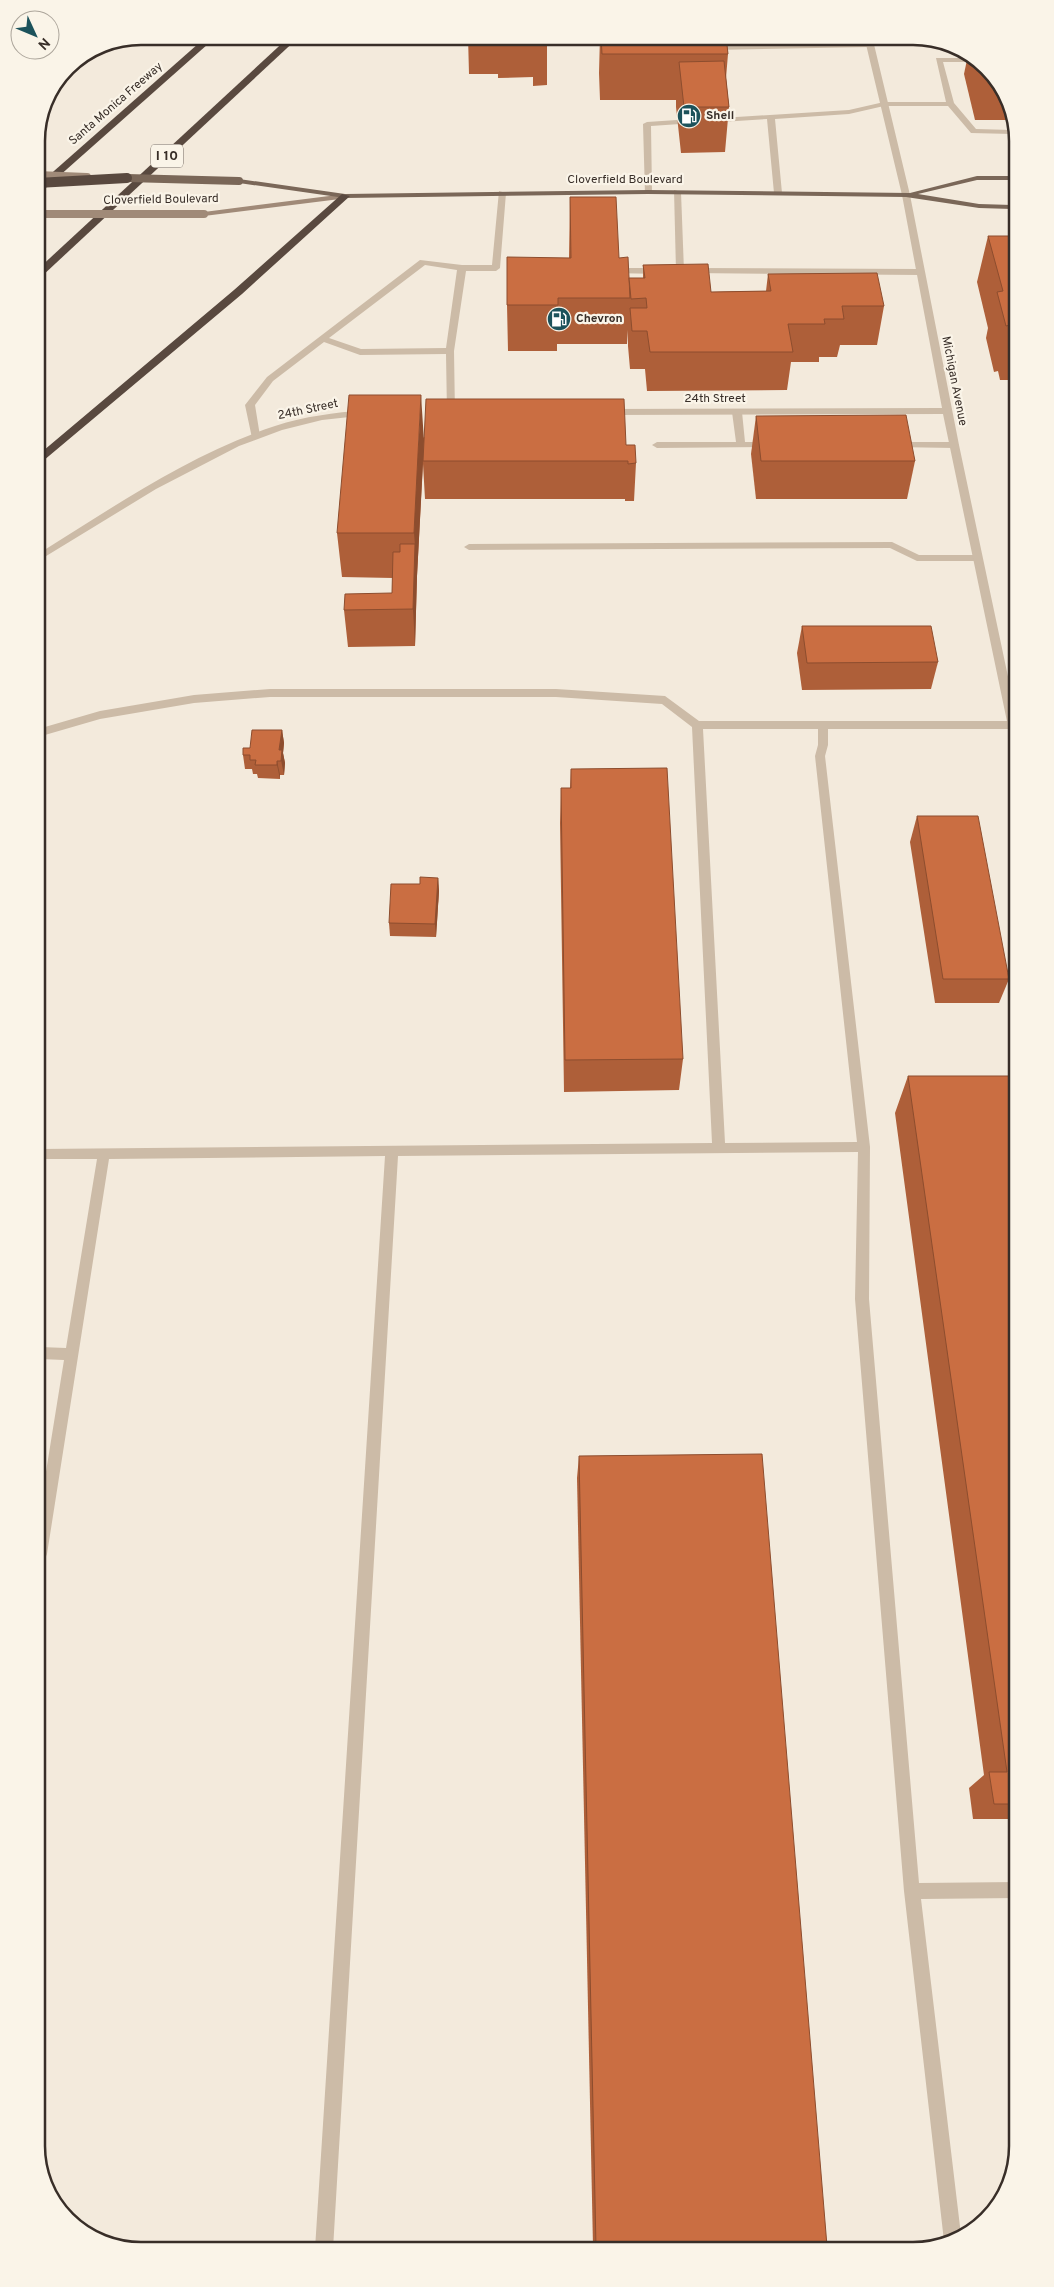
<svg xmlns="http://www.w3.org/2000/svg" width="1054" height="2287" font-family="Overpass,sans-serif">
  <rect width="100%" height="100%" fill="#f3eadc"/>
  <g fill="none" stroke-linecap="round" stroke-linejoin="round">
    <g fill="#ccbba7" fill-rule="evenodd">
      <path d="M872 43V47H869L712 50 708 48 712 46Z"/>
      <path d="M936 58H976L979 62H943L954 103 976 129 1012 130V134L971 133 948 106H884L849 114 775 119 782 193 778 195 774 193 767 119 721 122 717 120 721 118 849 110 884 102H946Z"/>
      <path d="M677 120H680V124L651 126 652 192 645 194 643 124 647 122Z"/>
      <path d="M674 190 681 192 684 271 680 274 676 271Z"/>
      <path d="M499 191 506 193 500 268 496 271H466L454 351 455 415 452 416 447 413 446 354 360 355 324 342 273 381 255 405 260 436 258 438H252L245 405 267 377 420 260 462 265H492ZM425 265 457 270 446 348 361 349 329 338Z"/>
      <path d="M615 268H660L664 271 660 274 612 273V269Z"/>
      <path d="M693 268 920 269 924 272 920 275 690 273 689 271Z"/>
      <path d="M737 409 742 412 745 442H769L774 445 772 447 657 448 652 445 657 442H736L732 412Z"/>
      <path d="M897 442H954L959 445 954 448 894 447 892 445Z"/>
      <path d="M892 542 919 555H977L982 558 977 561H917L890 548 469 550 464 547 469 544Z"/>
      <path d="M270 689H556L665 696 699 721H1014L1013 729H828V745L825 756 870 1147 869 1299 919 1883 1017 1882V1898L921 1899 961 2235 947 2245 944 2241 904 1891 855 1299 858 1152 398 1156 333 2249H315L385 1156 109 1159 47 1554 45 1559 40 1561V1509L64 1360 40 1359V1347L66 1348 97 1159H39V1149L712 1143 692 727 662 704 556 697H270L194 703 100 719 38 737V729L100 711 194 695ZM703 729H818V745L815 756 857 1142 725 1143Z"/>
    </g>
    <g fill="#ccbba7" fill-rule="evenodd">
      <path d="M864 36H872L910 195 959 445 1014 705V735L1009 731 943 414 607 415 602 412 607 409 942 408 902 195Z"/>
      <path d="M365 410 370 413 368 415 322 420 282 430 239 446 156 489 38 561V554C114 507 189 454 275 426 305 416 334 413 365 410Z"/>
    </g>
    <path fill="#a08a78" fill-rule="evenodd" d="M345 194 349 196 348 198 204 216 200 214 204 212Z"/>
    <path fill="#7a6758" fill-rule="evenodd" d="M977 176H1012V180H977L918 194 979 204 1012 205V209L979 208 906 197 648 194 345 198 239 183 235 181 239 179 345 194 648 190 910 193Z"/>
    <g fill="#59493f" fill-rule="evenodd">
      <path d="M207 36H217L40 193 37 194V186Z"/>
      <path d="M290 36H300L41 277 37 278V270Z"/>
      <path d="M342 194 350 196 242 294 37 466V456L234 290Z"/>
    </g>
    <g stroke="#a08a78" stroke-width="8">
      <path d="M37 175 87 177"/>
      <path d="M37 214H204"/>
    </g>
    <path stroke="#7a6758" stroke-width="8" d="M127 178 239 181"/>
    <path stroke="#59493f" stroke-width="10" d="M37 183 127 178"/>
  </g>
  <g fill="#ae5f39">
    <path d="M468 36H547V85L533 86V77L498 78V74H469Z"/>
    <path d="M600 36H726L728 54 726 78 729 107 725 152 681 153 676 107V100H600L599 73Z"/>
    <path d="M968 55 976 58 1012 107V120H975L964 74Z"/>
    <path d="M570 197 619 258 629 281 643 278V265L711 292 766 291 768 274 884 306 877 345H840L837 357H819V362H791L787 390 647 391 645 369H630L628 346V330L627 344H557V351H508L507 305 569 258Z"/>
    <path d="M988 236H1012L1013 380H1000L998 371 994 372 986 338 988 328 977 282Z"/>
    <path d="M756 416 915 461 907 499H756L751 454Z"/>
    <path d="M424 437 626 445 636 463 634 501H625V499H425L423 464 417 576 415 646 348 647 344 610 392 593 393 578 342 577 337 533Z"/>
    <path d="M802 626 938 662 931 689 802 690 797 653Z"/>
    <path d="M282 730 284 743 283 753 285 763 284 775H280V779L258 778 257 774H253L252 769H245L243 755 250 748Z"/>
    <path d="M571 769 683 1059 679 1090 564 1092 560 823 561 788H570Z"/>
    <path d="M917 816 1009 979 999 1003H935L910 842Z"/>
    <path d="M438 878 439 891 436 937 390 936 389 923 420 884Z"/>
    <path d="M908 1076H1015L1017 1819H973L969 1788 984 1775 895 1113Z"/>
    <path d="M579 1456 827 2246 593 2247 577 1478Z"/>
  </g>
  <g fill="#8d4d2e">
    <path d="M421 395 424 441 417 576 415 646 413 609 415 546 414 533Z"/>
    <path d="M282 730 284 743 283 753 285 763 284 775 279 750Z"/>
    <path d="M277 761 280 775V779L277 765Z"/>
    <path d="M438 878 439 891 436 937 435 924Z"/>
  </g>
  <g fill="#ca6e42" stroke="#8d4d2e">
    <rect x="533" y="36" width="14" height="4"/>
    <path d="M601 36H726L728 54H602Z"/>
    <path d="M724 61 729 107H684L679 62Z"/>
    <path d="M983 66 988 74H985Z"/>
    <path d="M570 197H616L619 258 628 257 630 298H558V305H507V257L571 258Z"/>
    <path d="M988 236H1012L1013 334 1010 325 1006 326 997 292 1003 291Z"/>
    <path d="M708 264 711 292 771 291 768 274 877 273 884 306H842L844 319H824L825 324H788L793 352H650L647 331H632L630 308H647L646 298 631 299 629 278H645L643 265Z"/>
    <path d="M349 395H421L414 533H337Z"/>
    <path d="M426 399H624L626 445H635L636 463 628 464V461H423Z"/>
    <path d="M906 415 915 461H761L756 416Z"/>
    <path d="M400 544H415L413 609 344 610 345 594 392 593 393 552H400Z"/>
    <path d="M802 626H931L938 662 807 663Z"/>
    <path d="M252 730H282L279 750H282L281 761H277V765H255L256 760H250V755H243V748H250Z"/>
    <path d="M667 768 683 1059 565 1060 561 788H571V769Z"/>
    <path d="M917 816H978L1009 979H943Z"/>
    <path d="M420 877 438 878 435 924 389 923 391 884H420Z"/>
    <path d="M908 1076H1015L1017 1804H994L989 1772H1007Z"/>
    <path d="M762 1454 827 2246 596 2247 579 1456Z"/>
  </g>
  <defs>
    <g id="fuel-disc" transform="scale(1.25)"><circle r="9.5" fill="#1c525b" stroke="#faf4e8"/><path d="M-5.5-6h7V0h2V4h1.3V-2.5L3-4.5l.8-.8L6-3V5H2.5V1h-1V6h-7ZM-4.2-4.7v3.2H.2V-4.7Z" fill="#fff"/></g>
  </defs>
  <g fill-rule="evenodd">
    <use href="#fuel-disc" x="689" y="116"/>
    <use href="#fuel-disc" x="559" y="319"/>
  </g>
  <g text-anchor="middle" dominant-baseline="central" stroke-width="4.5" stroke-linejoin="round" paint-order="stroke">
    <g font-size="12" fill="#382e28" stroke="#faf4e8">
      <text transform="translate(116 104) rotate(-41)">Santa Monica Freeway</text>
      <text x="625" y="180">Cloverfield Boulevard</text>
      <text transform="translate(161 200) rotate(-1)">Cloverfield Boulevard</text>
      <text transform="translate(954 381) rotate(79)">Michigan Avenue</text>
      <text x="715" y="399">24th Street</text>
      <text transform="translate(308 410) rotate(-12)">24th Street</text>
    </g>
    <g font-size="12" font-weight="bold" fill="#382e28" stroke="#faf4e8" text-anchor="start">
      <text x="706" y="116">Shell</text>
      <text x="576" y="319">Chevron</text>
    </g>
    <rect fill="#faf4e8" stroke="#726962" stroke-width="1" x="151" y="144.5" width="32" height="23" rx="4"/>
    <g font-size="14" font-weight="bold" fill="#382e28">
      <text x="167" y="156">I 10</text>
    </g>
  </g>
  <path d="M0 0H1054V2287H0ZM141 45H913A96 96 0 0 1 1009 141V2146A96 96 0 0 1 913 2242H141A96 96 0 0 1 45 2146V141A96 96 0 0 1 141 45Z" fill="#faf4e8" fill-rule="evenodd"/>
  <path fill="none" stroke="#382e28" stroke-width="2.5" d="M141 45H913A96 96 0 0 1 1009 141V2146A96 96 0 0 1 913 2242H141A96 96 0 0 1 45 2146V141A96 96 0 0 1 141 45Z"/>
  <g transform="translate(35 35) rotate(134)"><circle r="24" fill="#faf4e8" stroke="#aca59b"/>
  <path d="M0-4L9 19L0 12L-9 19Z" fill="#1c525b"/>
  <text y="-8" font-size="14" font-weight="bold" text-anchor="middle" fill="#382e28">N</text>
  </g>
</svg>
